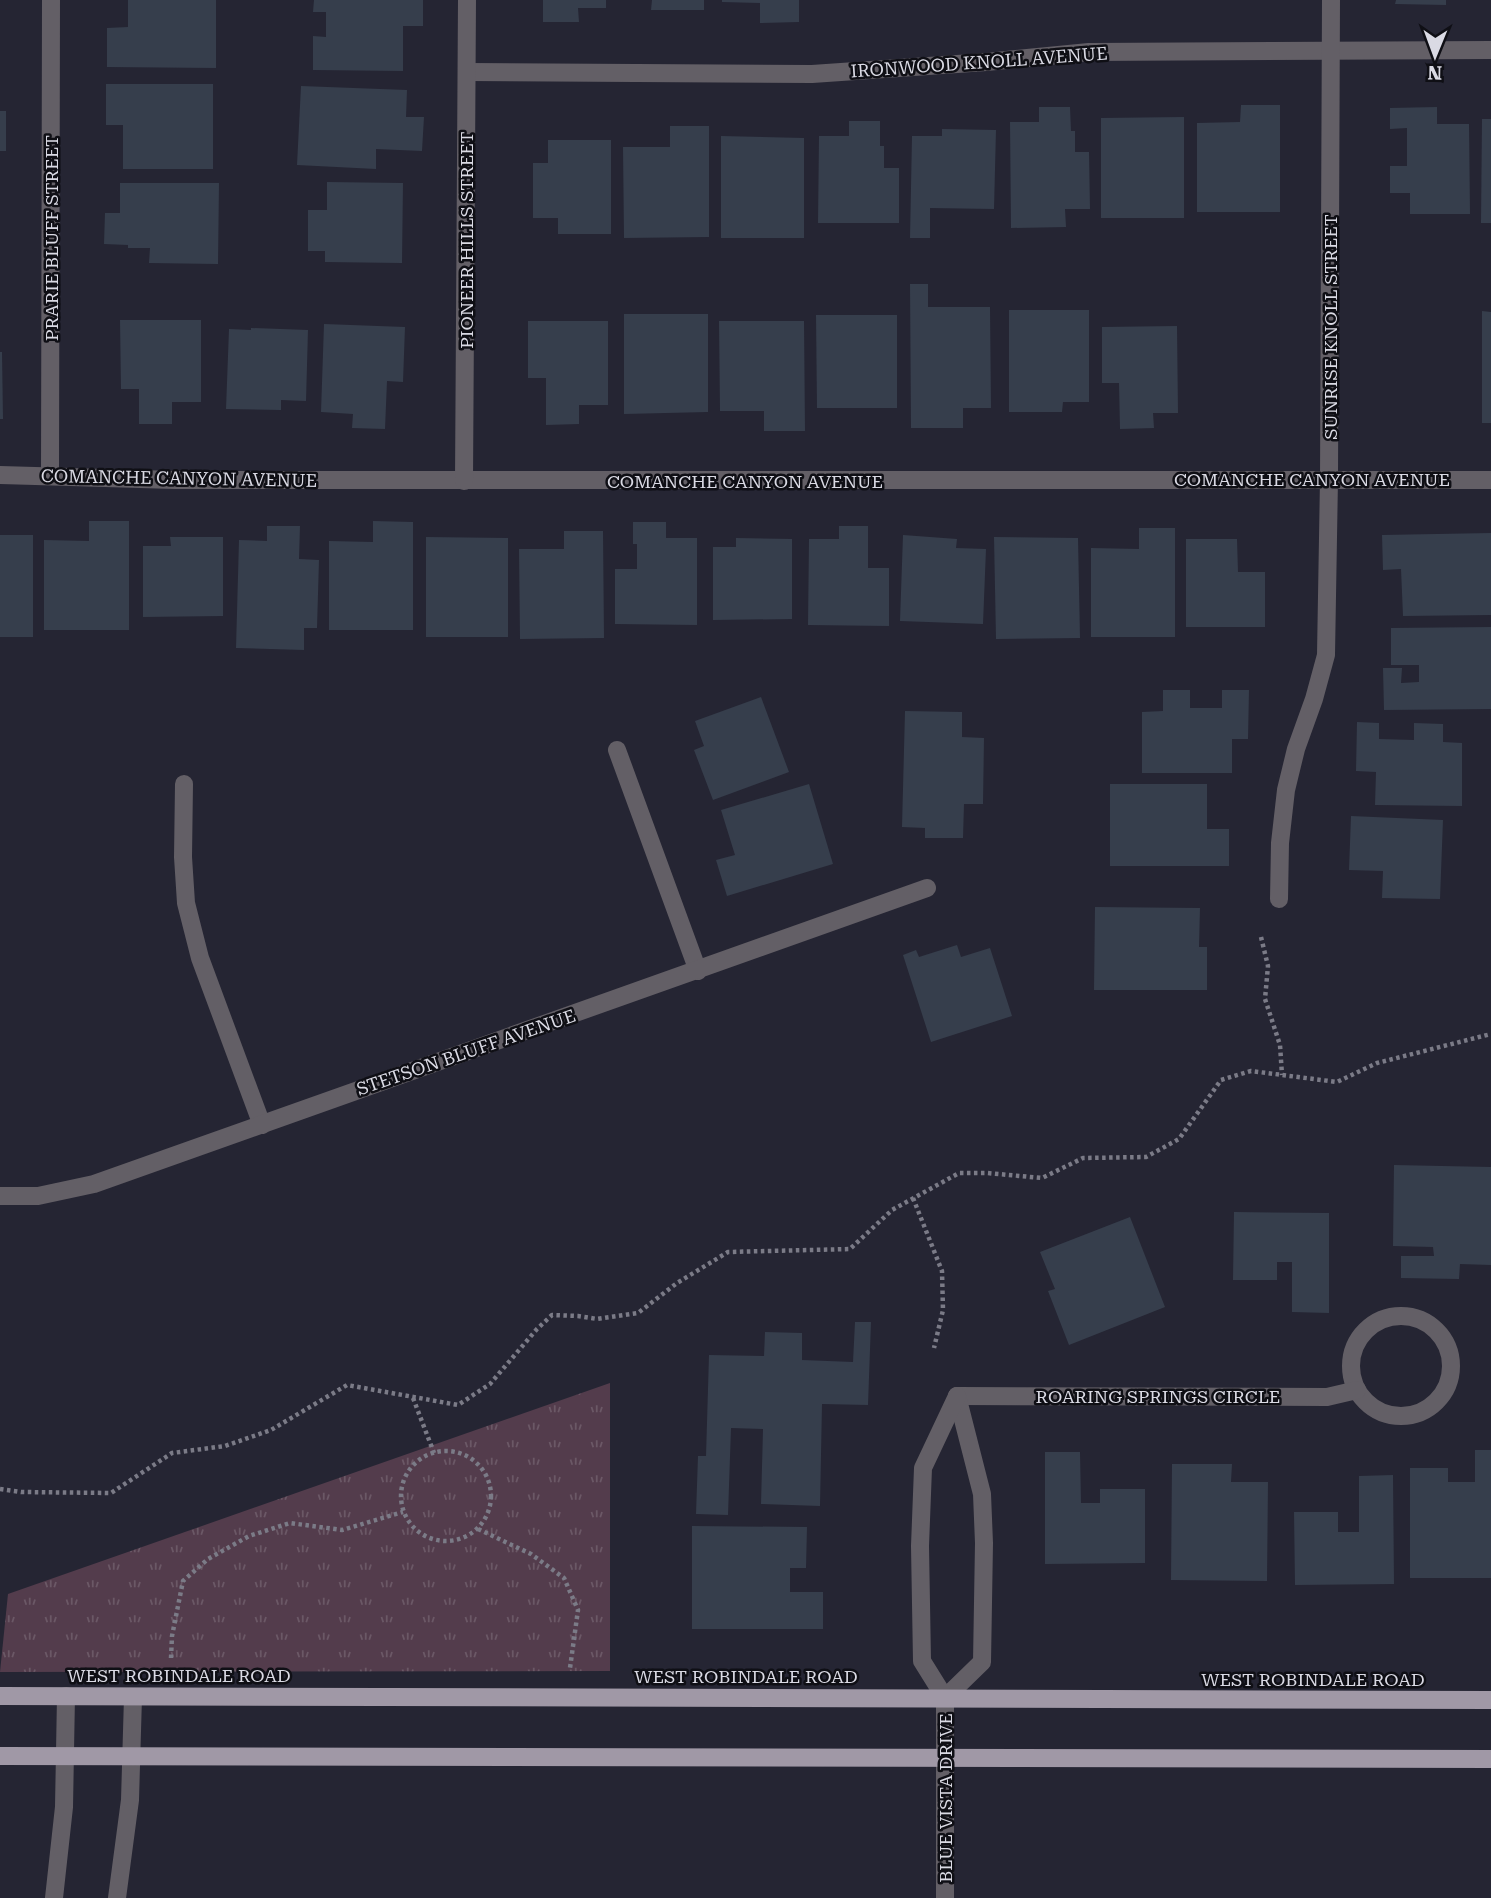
<svg xmlns="http://www.w3.org/2000/svg" width="1491" height="1898" font-family="'Roboto Serif',serif">
  <defs>
    <pattern id="grass-tufts" width="24" height="20" patternUnits="userSpaceOnUse" patternTransform="scale(1.75)"><rect width="24" height="20" fill="#533c4c"/><path d="M3 7l-1-3M5 7V3M7 7l1-3M15 17l-1-3M17 17v-4M19 17l1-3" fill="none" stroke="#6b5866"/></pattern>
  </defs>
  <rect width="100%" height="100%" fill="#252533"/>
  <path fill="url(#grass-tufts)" d="M610 1383V1671L0 1672 8 1594Z"/>
  <g fill="#363e4c">
    <path d="M128 0H216V68L107 67V28L128 27Z"/>
    <path d="M314 0H423V26H403V71L313 70V36L326 37V12H313Z"/>
    <path d="M543 0H606V8H578L579 22H543Z"/>
    <path d="M652 0H704V10H651Z"/>
    <path d="M722 0H799V22L760 23V3L722 2Z"/>
    <path d="M1396 0H1446V5L1395 4Z"/>
    <path d="M106 84H213V169H123V125H106Z"/>
    <path d="M301 86 407 90 406 117H424L422 151 376 149V169L297 165Z"/>
    <path d="M1241 105H1280V212H1197V123L1240 122Z"/>
    <path d="M1039 107H1070L1071 131H1075V152H1089L1090 209H1065L1066 227 1011 228 1010 122H1039Z"/>
    <path d="M1437 107V124H1469L1470 214H1410V193H1390V166H1407V128L1390 129V108Z"/>
    <rect x="0" y="111" width="6" height="40"/>
    <path d="M1184 117V218H1101V118Z"/>
    <path d="M1482 119H1491V223H1481Z"/>
    <path d="M849 121H880V146H884V168H899V223H818L819 136H849Z"/>
    <path d="M670 126H709V237L624 238 623 147H670Z"/>
    <path d="M942 129 996 130 994 209 930 208V238H910L912 136H942Z"/>
    <path d="M721 136 804 138V238H721Z"/>
    <path d="M548 140H611V234H558V218H533V163H548Z"/>
    <path d="M327 182 403 183 402 263 325 262V251H308V210H327Z"/>
    <path d="M120 183H219L218 264 149 263 150 248H128V245L104 244 105 213H120Z"/>
    <path d="M910 284H928V307H990L991 408H963V428H911Z"/>
    <path d="M1009 310H1089V402H1063L1062 412H1009Z"/>
    <path d="M1482 311 1491 312V423H1482Z"/>
    <path d="M624 314H708V412L624 414Z"/>
    <path d="M816 315H897V408H817Z"/>
    <path d="M120 320H201V402H172V424H139V389H121Z"/>
    <path d="M528 321H608V405H579V424L546 425V378H528Z"/>
    <path d="M719 321H804L805 431H764V411H720Z"/>
    <path d="M324 324 405 327 403 382 387 381 385 429 352 428 353 414 321 412Z"/>
    <path d="M1177 326 1178 413H1153L1154 428 1120 429 1119 383H1102V327Z"/>
    <path d="M251 328 308 330 306 401 281 400V410L226 409 229 329 251 330Z"/>
    <path d="M0 352H2L3 419H0Z"/>
    <path d="M89 521H129V630H44V540L89 541Z"/>
    <path d="M373 521 413 522V630H329V541L373 542Z"/>
    <path d="M633 522H666V538H697V625L615 624V569H637V544H633Z"/>
    <path d="M267 526H300L299 559 319 560 317 628H304V650L236 648 239 540 267 541Z"/>
    <path d="M839 526H868V568H889V626L808 625 809 539H839Z"/>
    <path d="M1139 528H1175V637H1091V548L1139 549Z"/>
    <path d="M564 531H603L604 638 520 639 519 549H564Z"/>
    <path d="M1491 533V615L1403 616 1401 569 1383 570 1382 535Z"/>
    <rect x="0" y="535" width="33" height="102"/>
    <path d="M903 535 957 539 956 548 986 549 983 624 900 621Z"/>
    <path d="M170 537H223V616L143 617V546H171Z"/>
    <path d="M426 537 508 538V637H426Z"/>
    <path d="M994 537 1078 538 1080 638 996 639Z"/>
    <path d="M736 538 792 539V619L713 620V547H736Z"/>
    <path d="M1186 539H1237L1238 572H1265V627H1186Z"/>
    <path d="M1491 627V709L1384 710 1383 668H1402L1401 683 1419 682V665H1391V628Z"/>
    <path d="M1163 690H1190V708H1222V690H1249L1248 739H1232V773H1142V712L1163 711Z"/>
    <path d="M761 697 789 772 713 800 694 750 704 746 695 721Z"/>
    <path d="M905 711 962 712V737L984 738 983 804H964L963 838H925V828L902 827Z"/>
    <path d="M1357 722 1379 723V739L1414 740V723L1443 724V742L1462 743V806L1375 805 1376 772 1356 771Z"/>
    <path d="M809 784 833 864 727 896 716 860 735 855 721 810Z"/>
    <path d="M1110 784H1207V829H1229V866H1110Z"/>
    <path d="M1351 816 1443 820 1440 899 1382 898 1383 871 1349 870Z"/>
    <path d="M1095 907 1200 908 1199 947H1207V990H1094Z"/>
    <path d="M957 945 961 957 990 948 1012 1016 931 1042 903 955 916 950 919 957Z"/>
    <path d="M1394 1165 1491 1167V1265L1460 1264 1459 1279 1401 1278V1256H1434L1433 1247 1393 1246Z"/>
    <path d="M1234 1212 1329 1213V1313L1292 1312V1262H1277V1280H1233Z"/>
    <path d="M1130 1217 1165 1307 1069 1345 1048 1291 1055 1289 1040 1252Z"/>
    <path d="M855 1322H871L868 1405 822 1404 820 1506 761 1504 763 1429 731 1428 728 1515 696 1514 698 1456H706L709 1355 764 1356 765 1332 802 1333V1360L853 1362Z"/>
    <path d="M1475 1450H1491V1578H1410V1468H1448V1482H1475Z"/>
    <path d="M1045 1452H1080L1081 1503H1100V1489H1145V1563L1045 1564Z"/>
    <path d="M1172 1464H1232L1231 1482H1268L1267 1581 1171 1580Z"/>
    <path d="M1393 1475 1394 1584 1295 1585 1294 1512H1338V1532H1359V1476Z"/>
    <path d="M692 1526 807 1527 806 1568H790V1592H823V1629H692Z"/>
  </g>
  <g fill="none" stroke-linecap="round" stroke-linejoin="round">
    <g stroke="#7b7b87" stroke-width="4.5" stroke-dasharray="3.5 3.5" stroke-linecap="butt">
      <path d="M1261 937 1268 966 1265 999 1280 1045 1282 1075"/>
      <path d="M913 1198 942 1271 943 1310 934 1348"/>
      <path d="M413 1398 434 1453"/>
      <circle cx="446" cy="1496" r="45"/>
      <path d="M0 1489 21 1492 111 1493 172 1453 225 1446 271 1430 347 1385 458 1405 490 1384 537 1329 552 1315 578 1316 597 1319 638 1313 677 1283 728 1252 850 1249 892 1210 959 1173H987L1042 1178 1083 1158 1146 1157 1179 1139 1221 1080 1251 1071 1337 1082 1377 1063 1491 1034"/>
      <path d="M478 1529 531 1554 564 1578 578 1610 570 1668"/>
      <path d="M171 1658 172 1636 183 1581 208 1559 249 1536 290 1523 342 1530 403 1512"/>
    </g>
    <g stroke="#635f66" stroke-width="18">
      <path d="M467 72 812 74 986 62 1089 52 1491 50"/>
      <path d="M0 475 175 480H1491"/>
      <path d="M50 475 51 0"/>
      <path d="M464 481 467 0"/>
      <path d="M617 750 698 971"/>
      <path d="M184 784 183 857 186 903 200 958 262 1125"/>
      <path d="M1279 899 1280 843 1286 790 1296 749 1314 699 1326 655 1329 479 1331 0"/>
      <path d="M0 1196H38L94 1184 927 888"/>
      <circle cx="1401" cy="1366" r="50"/>
      <path d="M957 1396 1327 1397 1357 1390"/>
      <path d="M945 1698 982 1662 984 1543 982 1494 957 1396"/>
      <path d="M54 1898 64 1807 66 1696"/>
      <path d="M117 1898 130 1800 133 1697"/>
      <path d="M945 1898V1698L922 1661 920 1546 923 1468 957 1396"/>
    </g>
    <g stroke="#a098a6" stroke-width="18">
      <path d="M0 1696 1491 1700"/>
      <path d="M0 1756 1491 1759"/>
    </g>
  </g>
  <g text-anchor="middle" dominant-baseline="central" stroke-width="5" stroke-linejoin="round" paint-order="stroke">
    <g font-size="18" fill="#dadae4" stroke="#0f0f15">
      <text transform="translate(979 62) rotate(-4)">IRONWOOD KNOLL AVENUE</text>
      <text transform="translate(51 238) rotate(-90)">PRARIE BLUFF STREET</text>
      <text transform="translate(466 240) rotate(-90)">PIONEER HILLS STREET</text>
      <text transform="translate(1330 327) rotate(-90)">SUNRISE KNOLL STREET</text>
      <text transform="translate(179 478) rotate(1)">COMANCHE CANYON AVENUE</text>
      <text x="1312" y="479">COMANCHE CANYON AVENUE</text>
      <text x="745" y="481">COMANCHE CANYON AVENUE</text>
      <text transform="translate(466 1052) rotate(-19)">STETSON BLUFF AVENUE</text>
      <text x="1158" y="1396">ROARING SPRINGS CIRCLE</text>
      <text x="179" y="1675">WEST ROBINDALE ROAD</text>
      <text x="746" y="1676">WEST ROBINDALE ROAD</text>
      <text x="1313" y="1679">WEST ROBINDALE ROAD</text>
      <text transform="translate(945 1798) rotate(-90)">BLUE VISTA DRIVE</text>
    </g>
  </g>
  <g transform="translate(1435 56) rotate(181)" stroke="#0f0f15" stroke-width="5" paint-order="stroke">
  <path d="M0-5L12 26L0 18L-12 26Z" fill="#dadae4"/>
  <text y="-10" font-size="19" font-weight="bold" text-anchor="middle" fill="#dadae4">N</text>
  </g>
</svg>
